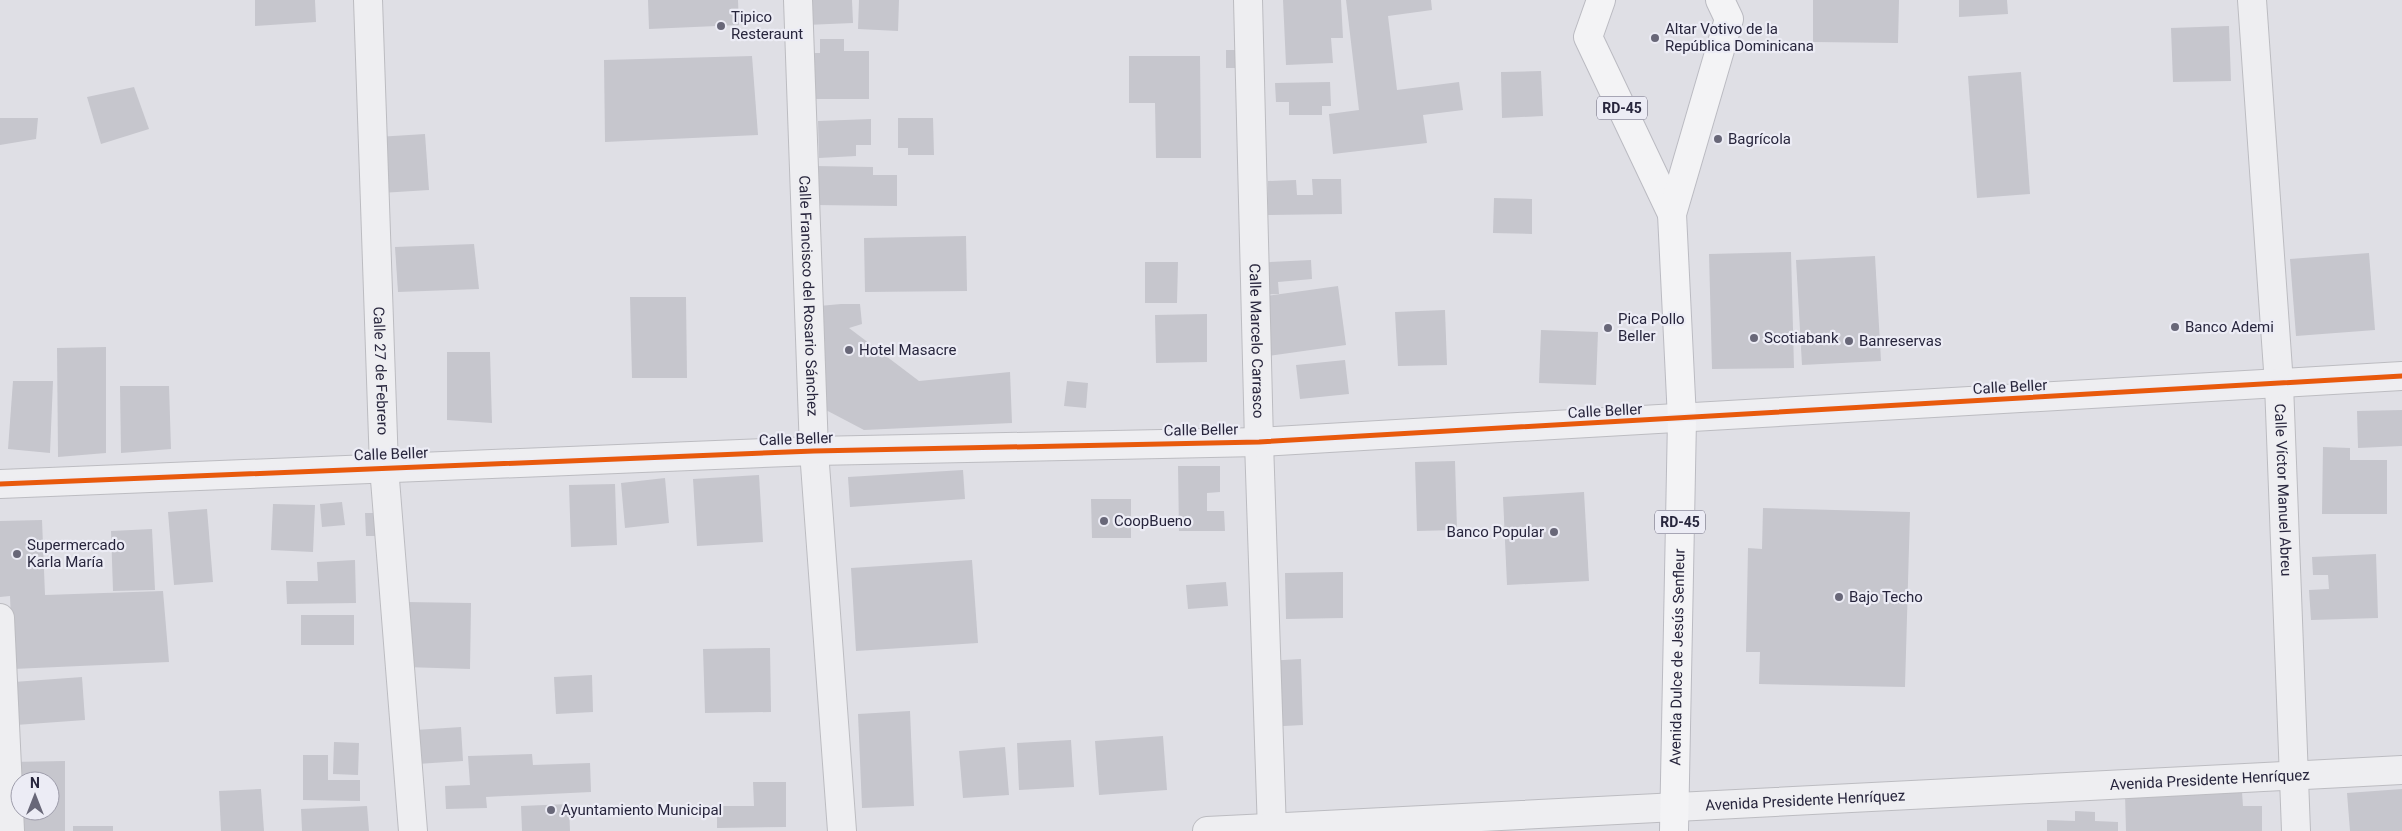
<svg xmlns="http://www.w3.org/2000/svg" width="2402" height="831" font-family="Roboto,sans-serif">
  <rect width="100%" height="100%" fill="#dfdfe5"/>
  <g fill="#c6c6cd" fill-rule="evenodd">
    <path d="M255 0H315L316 22 255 26Z"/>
    <path d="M648 0H738L739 25 649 29Z"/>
    <path d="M805 0H852L853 23 806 25Z"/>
    <path d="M859 0H899L898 31 858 29Z"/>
    <path d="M1283 0H1341L1343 38H1331L1333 63 1286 65Z"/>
    <path d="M1346 0H1431L1432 10 1388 16 1397 90 1459 82 1463 110 1423 115 1427 143 1333 154 1329 114 1359 110Z"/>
    <path d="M1813 0H1899L1898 43 1813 42Z"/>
    <path d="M1959 0H2007L2008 14 1959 17Z"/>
    <path d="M2229 26 2231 81 2173 82 2171 28Z"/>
    <path d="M820 39H844V51H869V99H811V53H820Z"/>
    <rect x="1226" y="50" width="9" height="18"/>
    <path d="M752 56 758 135 605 142 604 60Z"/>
    <path d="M1129 56H1200L1201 158H1156L1155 103H1129Z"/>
    <path d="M1541 71 1543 116 1502 118 1501 72Z"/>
    <path d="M2021 72 2030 194 1977 198 1968 76Z"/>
    <path d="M1330 82 1331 106H1322V115H1289V102H1276L1275 83Z"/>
    <path d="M134 87 149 129 101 144 87 97Z"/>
    <path d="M0 118H38L36 139 0 145Z"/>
    <path d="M898 118H933L934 155H908V148H898Z"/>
    <path d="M871 119V145H856V156L819 158 818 121Z"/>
    <path d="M425 134 429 190 381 193 377 137Z"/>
    <path d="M815 166 873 167V175H897V206L815 205Z"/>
    <path d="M1312 179H1341L1342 214 1268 215V181L1296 180 1297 195H1313Z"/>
    <path d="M1494 198 1532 199V234L1493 233Z"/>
    <path d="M966 236 967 291 865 292 864 238Z"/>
    <path d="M474 244 479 289 398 292 395 247Z"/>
    <path d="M1791 252 1794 368 1712 369 1709 254Z"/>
    <path d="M2369 253 2375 330 2296 336 2290 259Z"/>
    <path d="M1875 256 1881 361 1802 365 1796 260Z"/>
    <path d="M1311 260 1312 279 1278 282 1279 294 1254 295 1252 263Z"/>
    <path d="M1145 262H1178L1177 303H1145Z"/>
    <path d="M1338 286 1346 345 1261 357 1253 298Z"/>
    <path d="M630 297H686L687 378H632Z"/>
    <path d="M841 304H860L862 324 849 328 919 381 1010 372 1012 423 864 430 824 409 819 306Z"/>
    <path d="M1445 310 1447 365 1398 366 1395 312Z"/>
    <path d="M1207 314V362L1156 363 1155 315Z"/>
    <path d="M1541 330 1598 332 1596 385 1539 383Z"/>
    <path d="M106 347V453L58 457 57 348Z"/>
    <path d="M447 352H490L492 423 447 420Z"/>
    <path d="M1345 360 1349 394 1300 399 1296 365Z"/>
    <path d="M13 381H53L50 453 8 449Z"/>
    <path d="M1067 381 1088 383 1086 408 1064 406Z"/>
    <path d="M120 386H169L171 449 121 453Z"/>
    <path d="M2402 410V446L2358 448 2357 411Z"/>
    <path d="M2323 447 2350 448V460H2387V514H2322Z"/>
    <path d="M1455 461 1457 530 1417 531 1415 462Z"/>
    <path d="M1178 466H1220V492L1207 493V511H1224L1225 531H1179Z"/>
    <path d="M963 470 965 499 850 507 848 477Z"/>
    <path d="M759 475 763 542 697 546 693 479Z"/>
    <path d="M665 478 669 523 625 528 621 483Z"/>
    <path d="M615 484 617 545 571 547 569 485Z"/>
    <path d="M1584 492 1589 581 1507 585 1503 497Z"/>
    <path d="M1091 499H1131V538H1092Z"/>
    <path d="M342 502 345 525 322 527 320 504Z"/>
    <path d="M273 504 315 505 313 552 271 550Z"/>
    <path d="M1763 508 1910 512 1905 687 1759 684 1760 652H1746L1748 548 1762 549Z"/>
    <path d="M207 509 213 582 174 585 168 512Z"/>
    <path d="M365 513H377L378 536H366Z"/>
    <path d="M42 520 45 595 163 591 169 662 13 669 10 596 0 597V521Z"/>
    <path d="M152 529 155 590 113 591 111 531Z"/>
    <path d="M2376 554 2378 618 2311 620 2309 590 2329 589 2328 575H2313L2312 557Z"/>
    <path d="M355 560 356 603 287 604 286 581H318L317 562Z"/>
    <path d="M972 560 978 643 856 651 851 568Z"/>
    <path d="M1343 572V618L1286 619 1285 573Z"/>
    <path d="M1226 582 1228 606 1188 609 1186 585Z"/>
    <path d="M406 602 471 603 470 669 405 667Z"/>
    <rect x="301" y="615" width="53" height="30"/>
    <path d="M770 648 771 712 705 713 703 649Z"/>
    <path d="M1301 659 1303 725 1265 727 1263 661Z"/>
    <path d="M592 675 593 712 556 714 554 677Z"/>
    <path d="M82 677 85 720 2 726 0 683Z"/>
    <path d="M910 711 914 806 862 808 858 714Z"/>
    <path d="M461 727 463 761 417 764 415 730Z"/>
    <path d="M1163 736 1167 790 1099 795 1095 741Z"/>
    <path d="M1071 740 1074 787 1019 790 1017 743Z"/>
    <path d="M334 742 359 743 358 775 333 774Z"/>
    <path d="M1005 747 1009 795 963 798 959 751Z"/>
    <path d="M532 754 533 765 590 763 591 792 486 797 487 808 446 809 445 786 470 785 468 756Z"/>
    <path d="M303 755H328V780H360V801L303 800Z"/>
    <path d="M65 761V831H0L10 762ZM20 781H50V811H20Z"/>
    <path d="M753 782H786V827L717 828V806H754Z"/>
    <path d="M261 789 264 831H221L219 791Z"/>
    <path d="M2402 789V831H2350L2347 793Z"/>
    <path d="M2242 792 2243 806H2262V831H2126L2125 794Z"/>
    <path d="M569 804 570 831H522L521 806Z"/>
    <path d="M367 806 369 831H302L301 809Z"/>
    <path d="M2075 811 2095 812V821L2118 822V831H2047V820L2075 821Z"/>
    <rect x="73" y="826" width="40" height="5"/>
  </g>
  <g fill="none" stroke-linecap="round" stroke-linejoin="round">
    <g stroke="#bcbcc1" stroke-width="30">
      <g id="minor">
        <path id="s1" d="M368 0 384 467 413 831"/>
        <path id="s2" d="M798 0 814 451 842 831"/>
        <path id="s3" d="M1248 0 1259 442 1272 831"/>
        <path id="s4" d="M2252 0 2279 384 2296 831"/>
        <path d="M0 484 814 451 1259 442 2402 376"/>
        <path d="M0 618 10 831"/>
        <path id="s5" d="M1207 831 2402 770"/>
      </g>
    </g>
    <g stroke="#bbbbc2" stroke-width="30">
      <g id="major">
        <path d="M1601 0 1588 37 1672 214"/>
        <path id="s6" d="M1674 831 1682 419 1672 214 1729 19 1720 0"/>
      </g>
    </g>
    <use href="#minor" stroke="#eeeef1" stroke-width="28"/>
    <use href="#major" stroke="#f3f3f5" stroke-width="28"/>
    <g stroke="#ececf5" stroke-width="8">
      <path id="cycleway" d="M0 484 814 451 1259 442 2402 376"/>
    </g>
    <use href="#cycleway" stroke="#e8590c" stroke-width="5"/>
  </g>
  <g fill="#686778" stroke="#ececf5" stroke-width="2">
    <circle cx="721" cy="26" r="5"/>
    <circle cx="1655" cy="38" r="5"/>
    <circle cx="1718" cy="139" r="5"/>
    <circle cx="2175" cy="327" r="5"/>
    <circle cx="1608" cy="328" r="5"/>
    <circle cx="1754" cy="338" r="5"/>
    <circle cx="1849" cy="341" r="5"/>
    <circle cx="849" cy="350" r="5"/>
    <circle cx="1104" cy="521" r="5"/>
    <circle cx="1554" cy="532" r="5"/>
    <circle cx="17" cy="554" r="5"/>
    <circle cx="1839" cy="597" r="5"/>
    <circle cx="551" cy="810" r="5"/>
  </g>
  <g text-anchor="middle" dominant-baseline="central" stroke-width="4.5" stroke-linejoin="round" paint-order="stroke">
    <g fill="#ececf5" stroke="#636174" stroke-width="1">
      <rect x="1597" y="96.5" width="50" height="23" rx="4"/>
      <rect x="1655" y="510.5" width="50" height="23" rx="4"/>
    </g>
    <g font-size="14" font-weight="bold" fill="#28263d">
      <text x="1622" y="108">RD-45</text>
      <text x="1680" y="522">RD-45</text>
    </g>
    <g font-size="15" fill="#28263d" stroke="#ececf5" text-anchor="start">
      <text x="731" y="17">Tipico<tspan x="731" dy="17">Resteraunt</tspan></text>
      <text x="1665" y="29">Altar Votivo de la<tspan x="1665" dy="17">República Dominicana</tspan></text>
      <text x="1728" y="139">Bagrícola</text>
      <text x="1618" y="319">Pica Pollo<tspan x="1618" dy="17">Beller</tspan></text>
      <text x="2185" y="327">Banco Ademi</text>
      <text x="1764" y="338">Scotiabank</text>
      <text x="1859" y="341">Banreservas</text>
      <text x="859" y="350">Hotel Masacre</text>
      <text x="1114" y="521">CoopBueno</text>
      <text x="1544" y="532" text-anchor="end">Banco Popular</text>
      <text x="27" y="545">Supermercado<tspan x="27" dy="17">Karla María</tspan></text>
      <text x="1849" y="597">Bajo Techo</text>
      <text x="561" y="810">Ayuntamiento Municipal</text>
    </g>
    <g font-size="15" fill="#28263d" stroke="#ececf5">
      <text stroke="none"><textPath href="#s2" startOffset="296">Calle Francisco del Rosario Sánchez</textPath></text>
      <text stroke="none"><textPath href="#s3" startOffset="341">Calle Marcelo Carrasco</textPath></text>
      <text stroke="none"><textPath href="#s1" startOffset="371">Calle 27 de Febrero</textPath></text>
      <text transform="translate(2010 387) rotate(-3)">Calle Beller</text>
      <text transform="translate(1605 411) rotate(-3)">Calle Beller</text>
      <text transform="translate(1201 430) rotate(-1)">Calle Beller</text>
      <text transform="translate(796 439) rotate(-2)">Calle Beller</text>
      <text transform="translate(391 454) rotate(-2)">Calle Beller</text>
      <text stroke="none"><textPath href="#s4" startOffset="491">Calle Víctor Manuel Abreu</textPath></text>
      <text stroke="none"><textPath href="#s6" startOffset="174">Avenida Dulce de Jesús Senfleur</textPath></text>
      <text stroke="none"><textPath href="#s5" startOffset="1004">Avenida Presidente Henríquez</textPath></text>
      <text stroke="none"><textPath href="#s5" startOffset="599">Avenida Presidente Henríquez</textPath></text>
    </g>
  </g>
  <g transform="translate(35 796)"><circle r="24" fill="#ececf5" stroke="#9e9dab"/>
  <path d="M0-4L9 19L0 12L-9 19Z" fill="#686778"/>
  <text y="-8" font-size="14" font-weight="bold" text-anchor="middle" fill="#28263d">N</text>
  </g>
</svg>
